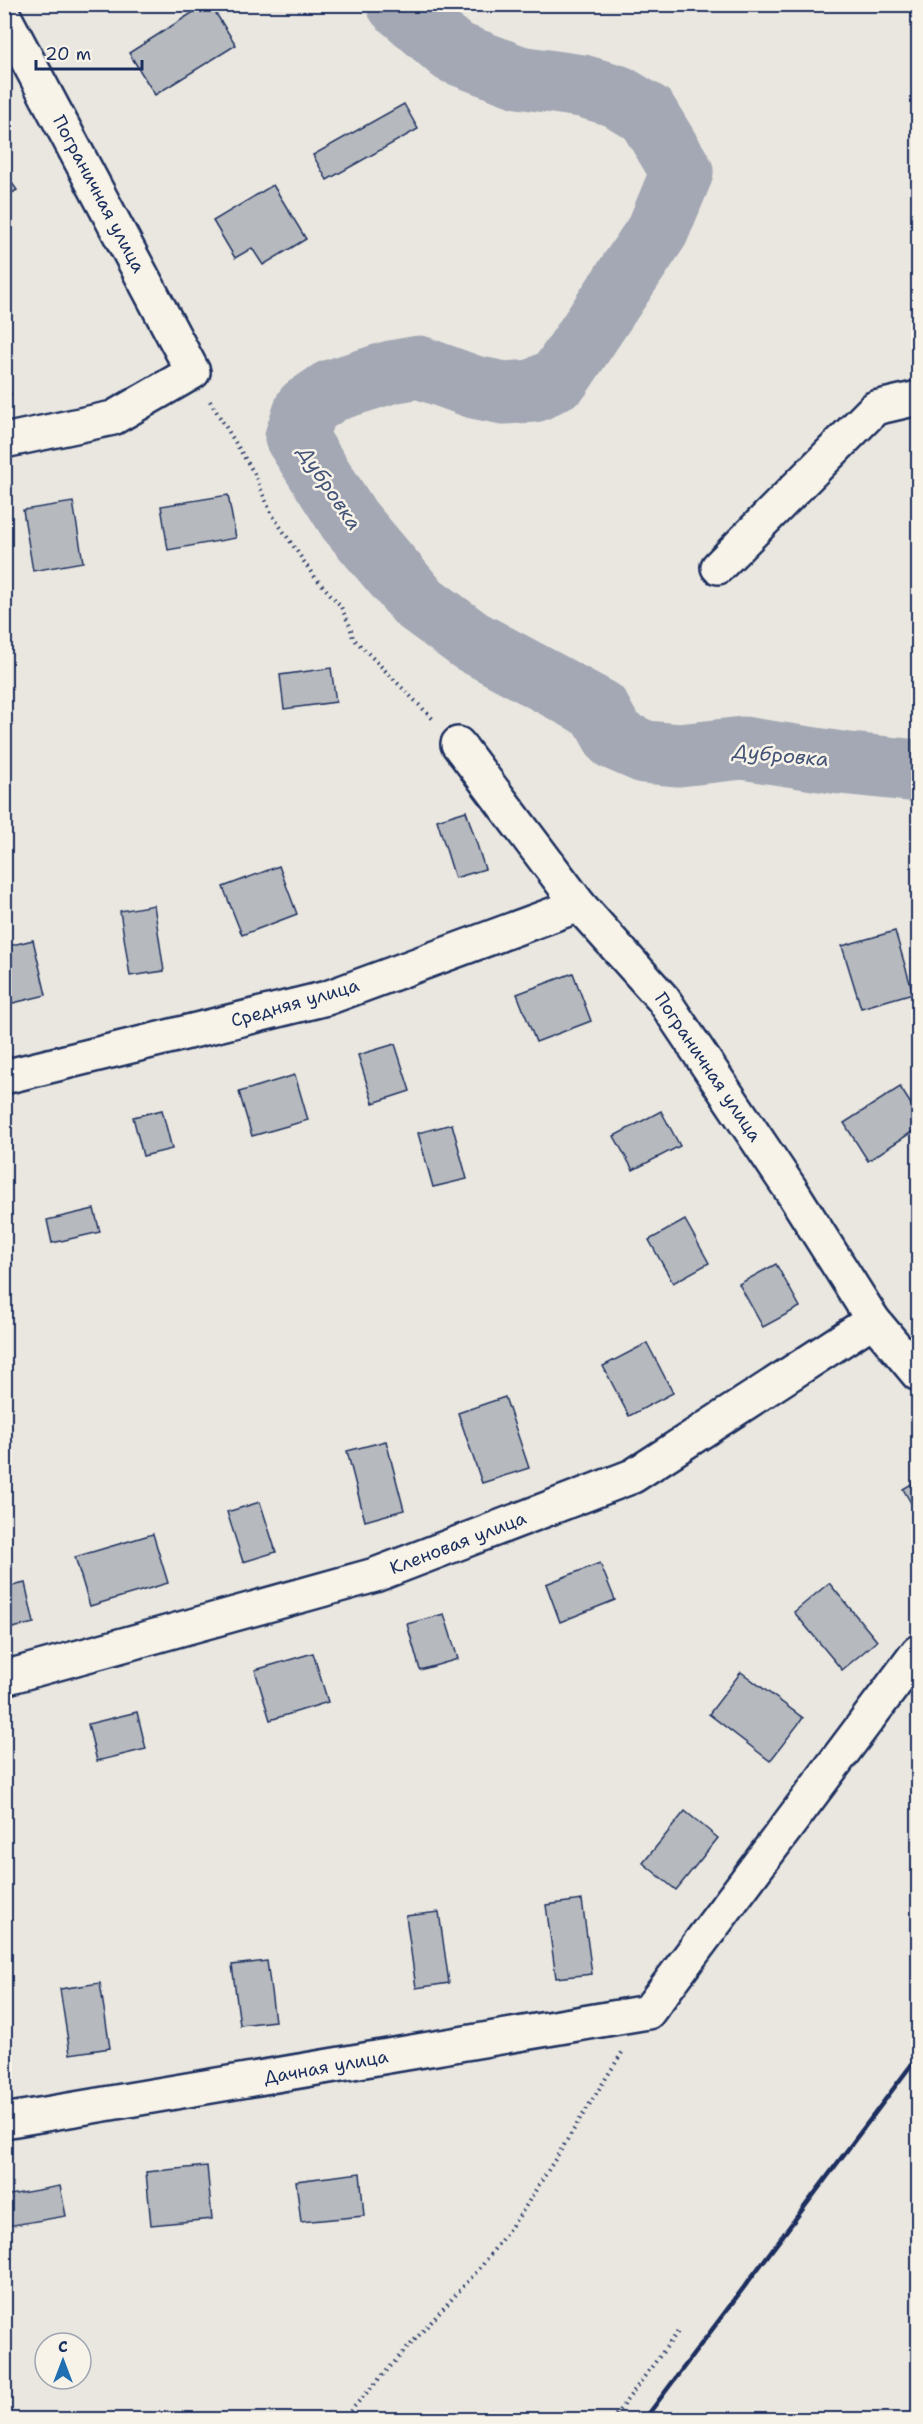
<svg xmlns="http://www.w3.org/2000/svg" width="923" height="2424" font-family="'Shantell Sans',sans-serif">
  <rect width="100%" height="100%" fill="#eae7e0"/>
  <filter id="ink" filterUnits="userSpaceOnUse"><feTurbulence type="fractalNoise" baseFrequency=".0167" numOctaves="2"/><feDisplacementMap in="SourceGraphic" scale="12" xChannelSelector="R" yChannelSelector="G"/><feConvolveMatrix kernelMatrix="1 2 1 2 8 2 1 2 1" color-interpolation-filters="sRGB"/></filter>
  <g filter="url(#ink)">
    <g fill="none" stroke-linecap="round" stroke-linejoin="round">
      <path stroke="#a3a8b4" stroke-width="63" d="M398 4 453 52 519 77 582 86 617 96 647 114 682 172 658 230 560 377 534 391 504 393 474 387 419 367 391 372 331 391 306 408 296 437 349 520 418 602 471 641 599 710 615 739 645 752 679 755 743 748 841 763 918 771"/>
    </g>
    <g fill="#b6babf" stroke="#1b2f5e" stroke-width="1.5">
      <path d="M206 4H210L236 45 155 95 129 53Z"/>
      <path d="M404 104 418 129 327 180 313 155Z"/>
      <path d="M4 172 17 190 4 198Z"/>
      <path d="M273 185 306 239 263 265 252 248 235 258 213 221Z"/>
      <path d="M4 365 11 395 4 396Z"/>
      <path d="M228 495 236 538 168 550 161 506Z"/>
      <path d="M73 502 83 562 33 571 23 510Z"/>
      <path d="M331 668 336 702 284 709 280 675Z"/>
      <path d="M466 811 485 869 455 878 437 820Z"/>
      <path d="M279 866 297 914 242 935 223 887Z"/>
      <path d="M154 905 164 971 130 976 120 911Z"/>
      <path d="M895 931 913 993 861 1008 842 946Z"/>
      <path d="M33 940 46 995 9 1004 4 986V947Z"/>
      <path d="M573 973 591 1021 536 1042 517 994Z"/>
      <path d="M395 1044 410 1091 373 1103 358 1055Z"/>
      <path d="M295 1075 308 1120 252 1136 239 1092Z"/>
      <path d="M900 1087 918 1115V1128L868 1161 844 1123Z"/>
      <path d="M162 1110 172 1149 143 1156 133 1117Z"/>
      <path d="M661 1111 680 1146 633 1170 614 1136Z"/>
      <path d="M452 1124 467 1179 433 1187 418 1133Z"/>
      <path d="M94 1209 100 1232 52 1243 47 1220Z"/>
      <path d="M685 1220 709 1263 673 1283 649 1240Z"/>
      <path d="M776 1264 800 1307 763 1327 739 1284Z"/>
      <path d="M647 1343 673 1393 629 1416 603 1366Z"/>
      <path d="M505 1397 529 1468 482 1483 458 1413Z"/>
      <path d="M386 1441 404 1510 365 1521 347 1451Z"/>
      <path d="M918 1480V1515L903 1489Z"/>
      <path d="M260 1502 276 1552 243 1562 227 1512Z"/>
      <path d="M153 1534 168 1583 90 1606 75 1557Z"/>
      <path d="M600 1563 615 1600 560 1622 546 1584Z"/>
      <path d="M25 1583 34 1623 4 1630V1588Z"/>
      <path d="M829 1583 877 1641 842 1670 794 1612Z"/>
      <path d="M444 1614 458 1659 420 1670 407 1624Z"/>
      <path d="M313 1653 328 1702 270 1720 255 1670Z"/>
      <path d="M741 1672 803 1718 770 1761 709 1714Z"/>
      <path d="M137 1712 146 1749 97 1761 88 1724Z"/>
      <path d="M685 1811 718 1838 676 1890 643 1863Z"/>
      <path d="M582 1900 592 1974 556 1978 546 1905Z"/>
      <path d="M439 1912 449 1983 416 1988 406 1916Z"/>
      <path d="M267 1961 275 2021 240 2025 232 1965Z"/>
      <path d="M100 1983 110 2048 70 2054 60 1989Z"/>
      <path d="M207 2166 212 2219 151 2225 146 2172Z"/>
      <path d="M360 2173 364 2216 301 2222 296 2181Z"/>
      <path d="M60 2186 66 2216 8 2226 4 2196Z"/>
    </g>
    <g fill="none" stroke-linecap="round" stroke-linejoin="round">
      <g stroke="#1b2f5e" stroke-width="38">
        <g id="minor">
          <path d="M4 16 193 372 113 418 4 441"/>
          <path d="M718 567 875 408 918 398"/>
          <path d="M458 744 579 905 663 999 791 1190 873 1320 918 1374"/>
          <path d="M4 1077 327 998 579 905"/>
          <path d="M4 1678 375 1575 633 1476 873 1320"/>
          <path d="M4 2121 648 2012 918 1652"/>
        </g>
      </g>
      <g stroke="#1b2f5e" stroke-width="4" stroke-dasharray="1.5 4.5" stroke-linecap="butt">
        <path d="M210 401 254 473 271 513 313 575 340 605 350 626 353 638 434 720"/>
        <path d="M342 2420 481 2267 522 2212 623 2051"/>
        <path d="M612 2420 680 2329"/>
      </g>
      <use href="#minor" stroke="#f7f3e8" stroke-width="33"/>
      <path stroke="#1b2f5e" stroke-width="4.5" d="M644 2420 918 2056"/>
    </g>
  </g>
  <g text-anchor="middle" dominant-baseline="central" stroke-width="5" stroke-linejoin="round" paint-order="stroke">
    <g font-size="18" fill="#1b2f5e" stroke="#f7f3e8">
      <text transform="translate(99 194) rotate(62)">Пограничная улица</text>
      <text transform="translate(295 1003) rotate(-16)">Средняя улица</text>
      <text transform="translate(708 1067) rotate(56)">Пограничная улица</text>
      <text transform="translate(458 1543) rotate(-21)">Кленовая улица</text>
      <text transform="translate(326 2067) rotate(-10)">Дачная улица</text>
    </g>
    <g font-size="20" font-style="italic" fill="#445378" stroke="#f7f3e8">
      <text transform="translate(330 488) rotate(56)">Дубровка</text>
      <text transform="translate(781 755) rotate(5)">Дубровка</text>
    </g>
  </g>
  <rect width="923" height="2424" fill="none" stroke="#f7f3e8" stroke-width="24"/>
  <rect x="12" y="12" width="899" height="2400" fill="none" stroke="#1b2f5e" stroke-width="2" filter="url(#ink)"/>
  <g transform="translate(63 2361)"><circle r="28" fill="#f7f3e8" stroke="#9fa5b1" stroke-width="1.5"/>
  <path d="M0-4.5L10 22L0 15L-10 22Z" fill="#1f6fb2"/>
  <text y="-9" font-size="16" font-weight="bold" text-anchor="middle" fill="#1b2f5e">С</text>
  </g>
  <path d="M36 60v9h106v-9" fill="none" stroke="#1b2f5e" stroke-width="3"/>
  <text x="45" y="60" font-size="18" fill="#1b2f5e" stroke="#f7f3e8" stroke-width="4.5" paint-order="stroke">20 m</text>
</svg>
